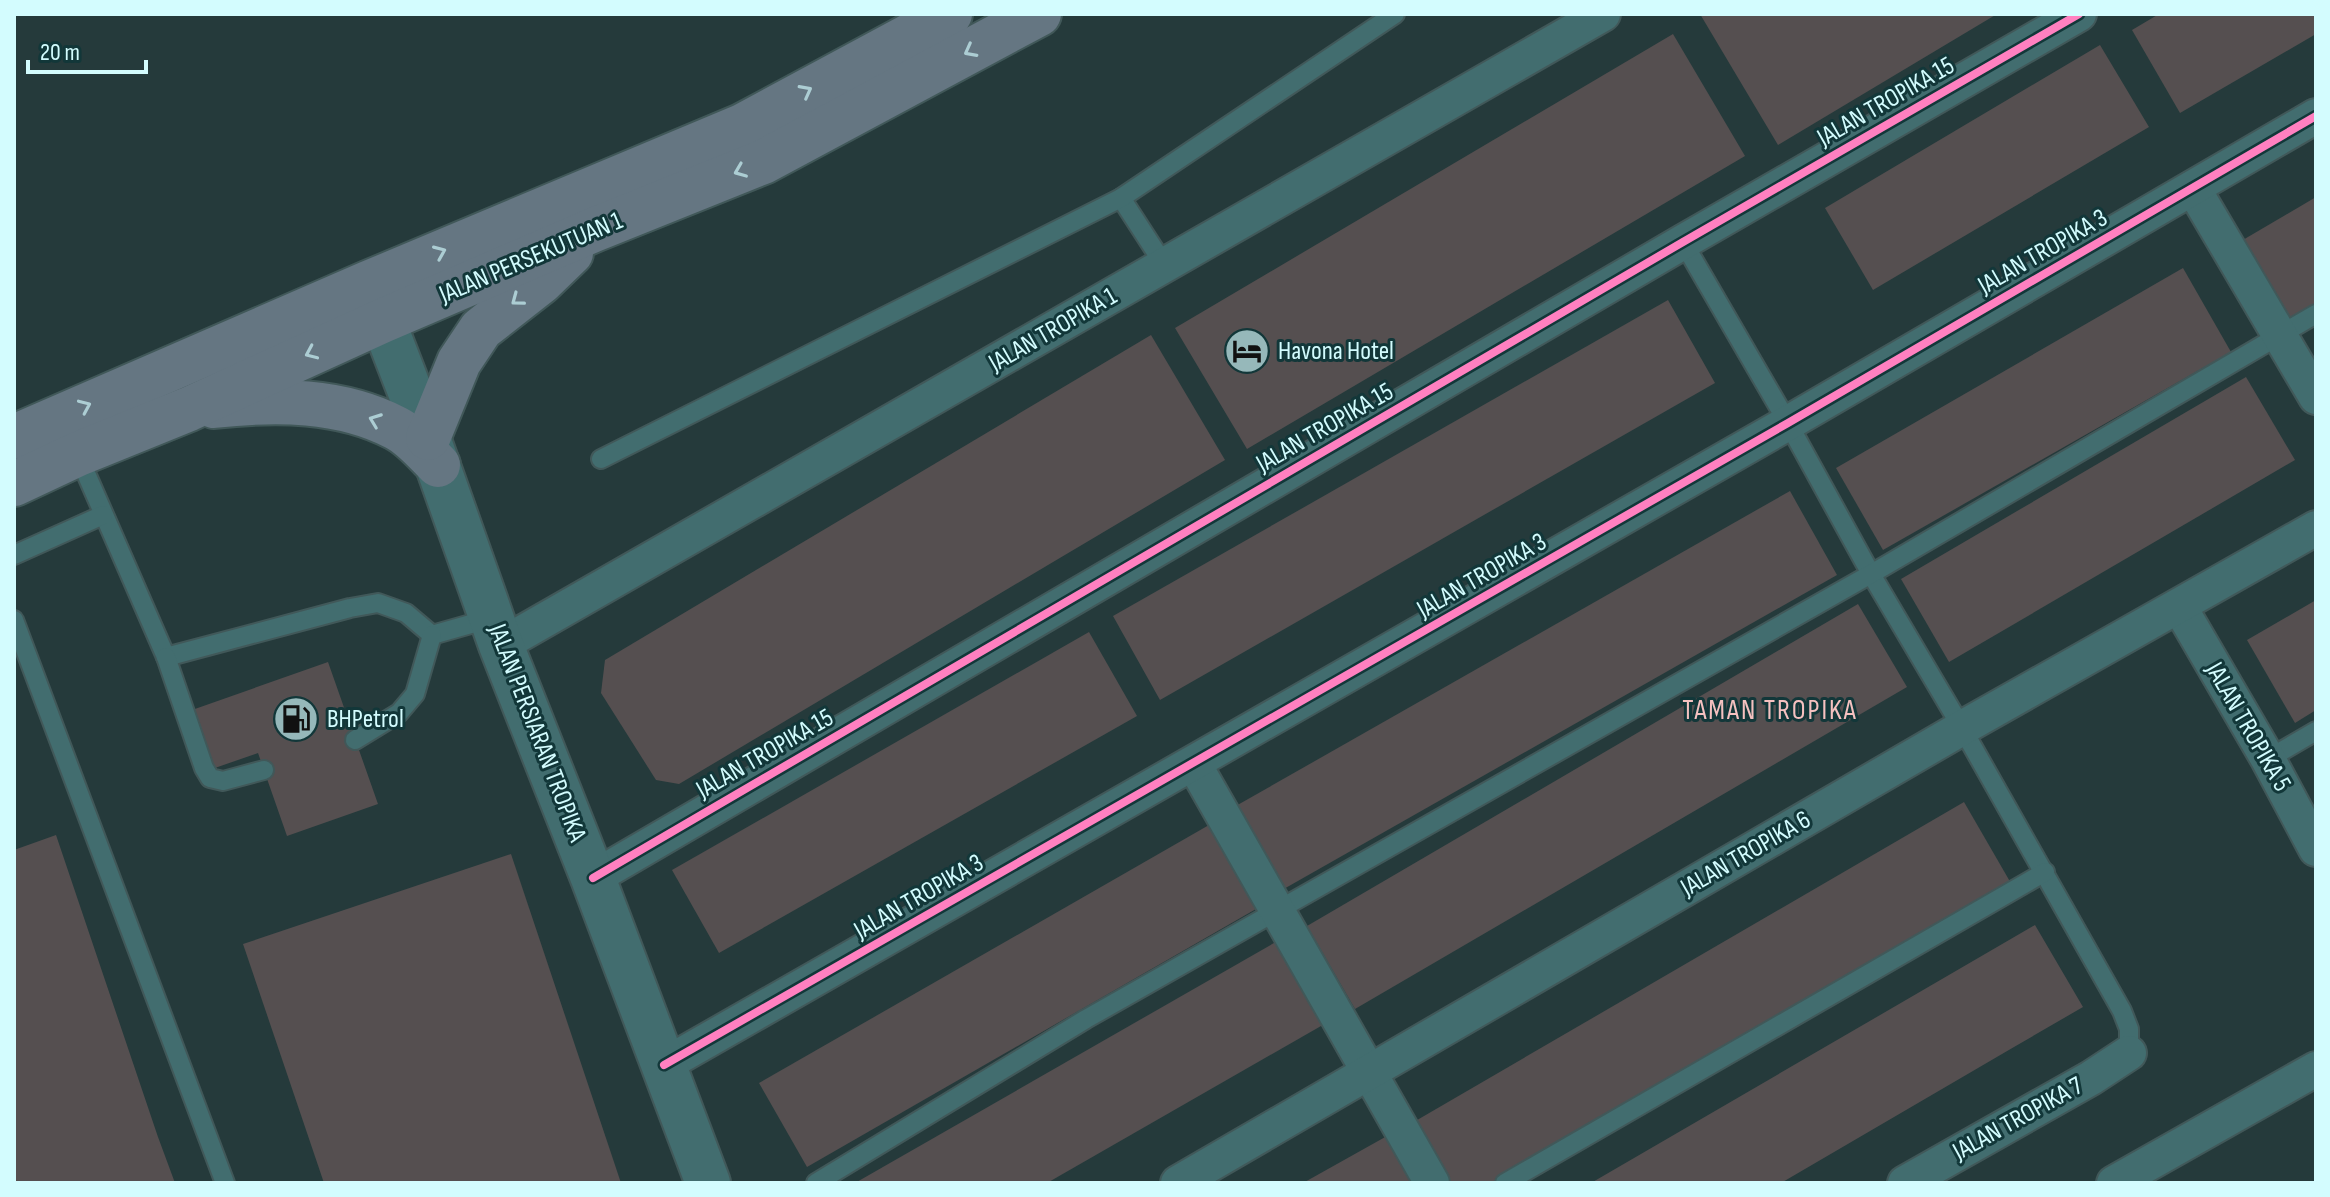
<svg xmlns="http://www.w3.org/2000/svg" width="2330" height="1197" font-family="'Sofia Sans Condensed',sans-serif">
  <rect width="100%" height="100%" fill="#253a3b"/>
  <g fill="#554f50">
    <path d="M1700 14H1997L1778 145Z"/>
    <path d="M2159 14H2316V34L2180 113 2132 30Z"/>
    <path d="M1673 34 1745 156 1247 449 1175 328Z"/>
    <path d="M2100 45 2149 127 1873 290 1825 208Z"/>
    <path d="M2316 197V308L2284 326 2236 244Z"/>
    <path d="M2183 268 2231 352 1883 550 1836 468Z"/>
    <path d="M1668 300 1715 383 1160 700 1113 616Z"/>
    <path d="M1151 335 1225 460 679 784 656 780 601 693 605 660Z"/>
    <path d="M2246 377 2295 460 1949 662 1901 579Z"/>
    <path d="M1790 491 1837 575 1282 890 1234 807Z"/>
    <path d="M2316 600V710L2295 723 2247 640Z"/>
    <path d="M1858 604 1907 687 1355 1009 1307 926Z"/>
    <path d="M1089 632 1137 716 719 953 672 870Z"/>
    <path d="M328 662 378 804 287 836 258 753 212 769 192 710Z"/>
    <path d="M1964 802 2012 885 1498 1183H1446L1412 1123Z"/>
    <path d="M1209 825 1256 909 807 1167 759 1083Z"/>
    <path d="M56 835 158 1137 175 1183H14V850Z"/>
    <path d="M511 854 621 1183H324L243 944Z"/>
    <path d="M2035 925 2083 1007 2014 1047 1781 1183H1591Z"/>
    <path d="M1281 939 1328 1022 1047 1183H855Z"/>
    <path d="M1387 1136 1414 1183H1303Z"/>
  </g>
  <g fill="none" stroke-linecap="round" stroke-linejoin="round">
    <g stroke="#415859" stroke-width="22">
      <g id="lane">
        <path d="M1121 198 1165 266"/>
        <path d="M1683 242 1788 423 1871 574 1962 728 2122 1011 2129 1029V1053"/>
        <path d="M78 455 166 657 350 608 378 603 406 613 432 635 492 618"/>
        <path d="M601 459 1121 198 1395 14"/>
        <path d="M14 555 103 515"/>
        <path d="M14 620 225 1183"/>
        <path d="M166 657 204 768 210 778 223 781 264 770"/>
        <path d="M355 740 399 713 415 694 432 635"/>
        <path d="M2268 759 2316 731"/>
        <path d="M816 1183 1086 1019 1871 574 2316 314"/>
        <path d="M1505 1183 2045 872"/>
      </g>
    </g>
    <g stroke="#415859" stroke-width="38">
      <g id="street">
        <path d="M2193 188 2316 397"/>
        <path d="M2179 606 2268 759 2316 849"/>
        <path d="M501 645 1603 14"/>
        <path d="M1194 764 1432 1183"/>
        <path d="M593 878 1683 242 2079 14"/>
        <path d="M664 1065 1788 423 2316 116"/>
        <path d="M1178 1183 1962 728 2316 528"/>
        <path d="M1905 1183 2091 1078 2129 1053"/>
        <path d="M2114 1183 2316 1069"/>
      </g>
    </g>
    <g stroke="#415859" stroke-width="48">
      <path id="secondary" d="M369 285 428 438 501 645 593 878 708 1183"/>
    </g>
    <g stroke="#415859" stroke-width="48">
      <g id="highway">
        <path d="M214 406C275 399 341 399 396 428 412 436 425 452 438 465"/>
        <path d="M14 437 368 283 742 126 950 14"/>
        <path d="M428 438 459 362 481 329 541 282 571 253"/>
        <path d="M14 484 78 454 189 409 382 321 596 229 763 162 1039 14"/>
      </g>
    </g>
    <use href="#lane" stroke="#426d6f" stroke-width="18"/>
    <use href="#street" stroke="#426d6f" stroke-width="34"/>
    <use href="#secondary" stroke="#426d6f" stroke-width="44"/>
    <use href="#highway" stroke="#657682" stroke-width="44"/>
    <g stroke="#123739" stroke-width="13">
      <g id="cycleway">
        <path d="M593 878 1683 242 2079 14"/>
        <path d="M664 1065 1788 423 2316 116"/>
      </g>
    </g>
    <use href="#cycleway" stroke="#ff80c0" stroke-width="8"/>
  </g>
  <defs><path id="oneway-chevron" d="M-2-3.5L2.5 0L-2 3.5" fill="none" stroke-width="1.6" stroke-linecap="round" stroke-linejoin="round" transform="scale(2)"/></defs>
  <g stroke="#accdd3">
    <use href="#oneway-chevron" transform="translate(970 51) rotate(152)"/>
    <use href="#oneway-chevron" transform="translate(806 91) rotate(-28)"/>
    <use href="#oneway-chevron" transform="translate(740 171) rotate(158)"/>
    <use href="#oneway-chevron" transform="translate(440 252) rotate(-23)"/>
    <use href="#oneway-chevron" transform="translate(517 300) rotate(143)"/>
    <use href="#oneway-chevron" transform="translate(311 353) rotate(156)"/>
    <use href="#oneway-chevron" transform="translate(85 406) rotate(-24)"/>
    <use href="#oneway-chevron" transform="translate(375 420) rotate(-159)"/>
  </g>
  <defs>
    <g id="hotel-disc" transform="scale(2.3)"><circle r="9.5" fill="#96b8ba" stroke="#123739"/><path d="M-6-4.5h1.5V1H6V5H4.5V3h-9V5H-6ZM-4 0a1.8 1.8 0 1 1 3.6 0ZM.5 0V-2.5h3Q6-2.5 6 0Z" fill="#111"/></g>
    <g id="fuel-disc" transform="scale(2.3)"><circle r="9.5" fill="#96b8ba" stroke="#123739"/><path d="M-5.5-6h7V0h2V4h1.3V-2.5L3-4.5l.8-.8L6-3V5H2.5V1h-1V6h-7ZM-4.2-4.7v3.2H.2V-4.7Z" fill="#111"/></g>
  </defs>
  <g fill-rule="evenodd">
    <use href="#hotel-disc" x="1247" y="351"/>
    <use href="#fuel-disc" x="296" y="719"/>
  </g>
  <g text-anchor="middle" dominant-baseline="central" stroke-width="6" stroke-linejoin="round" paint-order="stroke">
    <g font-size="26" fill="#d3fcfe" stroke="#123739">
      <text transform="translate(1886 102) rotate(-30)">JALAN TROPIKA 15</text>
      <text transform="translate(2043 252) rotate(-30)">JALAN TROPIKA 3</text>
      <text transform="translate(531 258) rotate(-23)">JALAN PERSEKUTUAN 1</text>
      <text transform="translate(1053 330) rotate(-30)">JALAN TROPIKA 1</text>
      <text transform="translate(1325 428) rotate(-30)">JALAN TROPIKA 15</text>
      <text transform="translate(1482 576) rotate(-30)">JALAN TROPIKA 3</text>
      <text transform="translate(2248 727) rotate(60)">JALAN TROPIKA 5</text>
      <text transform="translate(537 733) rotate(69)">JALAN PERSIARAN TROPIKA</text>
      <text transform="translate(765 754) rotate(-30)">JALAN TROPIKA 15</text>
      <text transform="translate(1746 854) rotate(-30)">JALAN TROPIKA 6</text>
      <text transform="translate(919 897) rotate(-30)">JALAN TROPIKA 3</text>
      <text transform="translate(2018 1119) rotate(-29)">JALAN TROPIKA 7</text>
    </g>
    <g font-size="26" fill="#d3fcfe" stroke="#123739" text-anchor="start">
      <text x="1278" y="351">Havona Hotel</text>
      <text x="327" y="719">BHPetrol</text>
    </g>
    <g font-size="28" letter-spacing="2" fill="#f5c1c0" stroke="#123739">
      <text x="1770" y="710">TAMAN TROPIKA</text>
    </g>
  </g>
  <rect width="2330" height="1197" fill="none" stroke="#d3fcfe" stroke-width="32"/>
  <path d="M28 60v12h118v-12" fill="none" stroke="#d3fcfe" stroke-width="4"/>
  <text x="40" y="60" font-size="24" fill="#d3fcfe" stroke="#123739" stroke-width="6" paint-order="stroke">20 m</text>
</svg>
